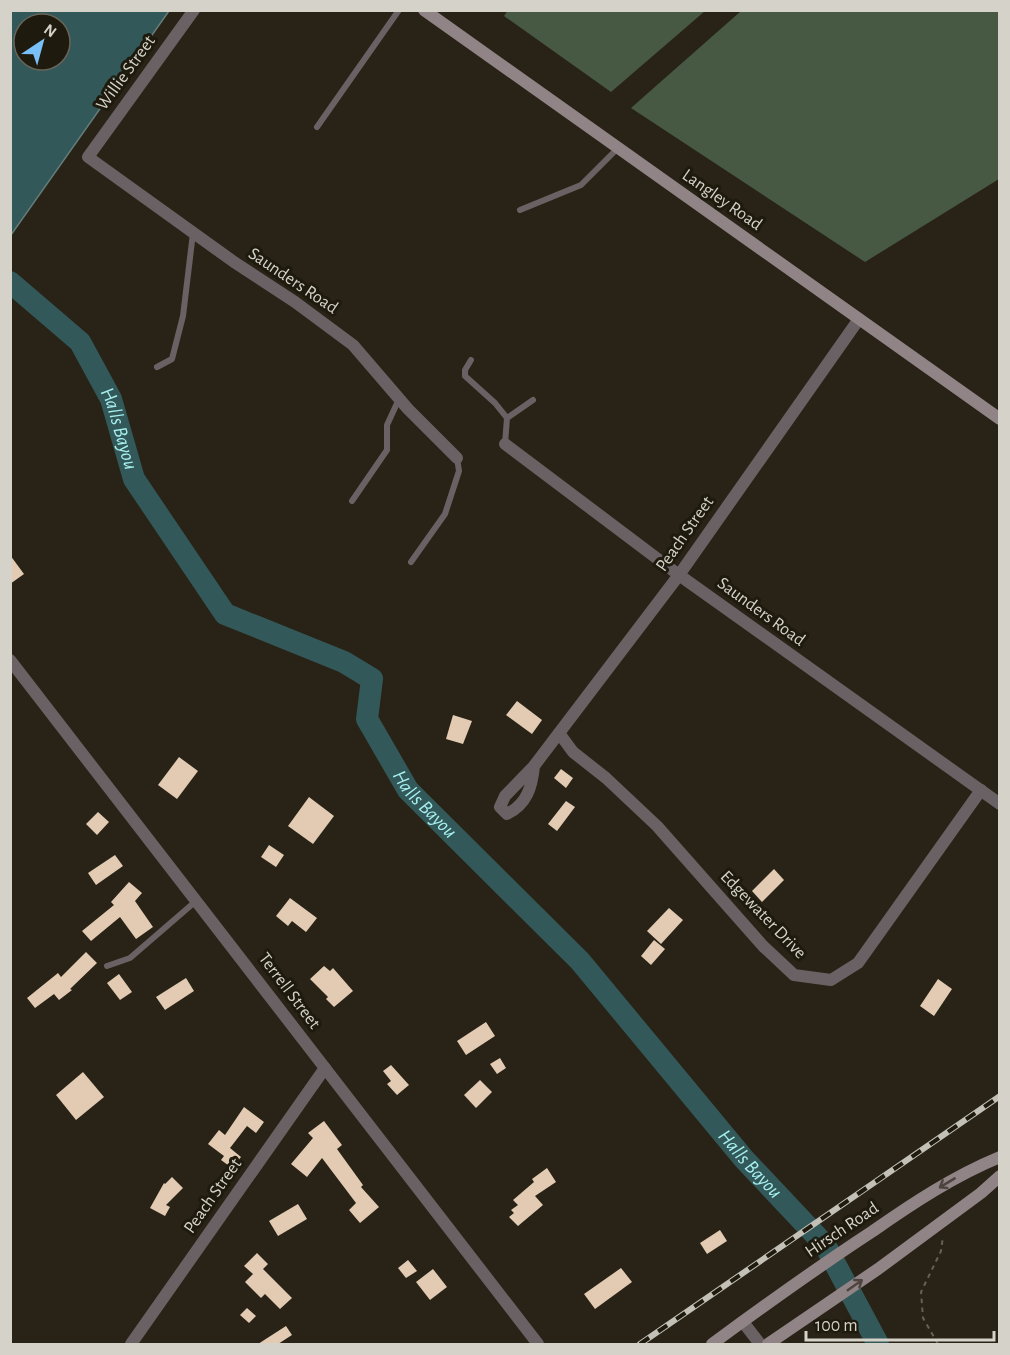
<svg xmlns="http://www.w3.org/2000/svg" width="1010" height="1355" font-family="'Alegreya Sans',sans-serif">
  <rect width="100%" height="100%" fill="#282316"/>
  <g fill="#475942">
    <path d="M508 10H705V11L611 92 504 16Z"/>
    <path d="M741 11H999V179L865 262 631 108Z"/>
  </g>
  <path fill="#335859" stroke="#647d7b" stroke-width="1.5" fill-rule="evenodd" d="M11 10 169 11 11 235 10 11ZM24 24H60V60H24Z"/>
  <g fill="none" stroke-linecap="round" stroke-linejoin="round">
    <path stroke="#335859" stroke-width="22" id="s1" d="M10 282 80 342 111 399 134 479 225 614 344 662 372 679 367 719 408 790 580 961 744 1159 825 1245 878 1344"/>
  </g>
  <g fill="#e2cbb2">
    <path d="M10 555 24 574 10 584Z"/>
    <path d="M517 701 542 720 532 734 506 715Z"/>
    <path d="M453 715 472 721 463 744 446 739Z"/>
    <path d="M179 757 198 771 177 799 158 785Z"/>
    <path d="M561 769 573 778 566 788 554 778Z"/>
    <path d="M309 797 334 816 313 844 288 826Z"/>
    <path d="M566 801 575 807 557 831 548 824Z"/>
    <path d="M98 812 109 822 97 835 86 824Z"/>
    <path d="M269 845 284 855 276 867 261 857Z"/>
    <path d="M115 855 123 866 96 885 88 873Z"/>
    <path d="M774 869 784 880 762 902 752 891Z"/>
    <path d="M129 882 142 893 135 901 153 927 136 939 120 917 91 941 82 931 114 905 111 902Z"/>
    <path d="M290 898 317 918 306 932 292 921 288 926 276 916Z"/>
    <path d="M669 908 683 920 661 944 647 931Z"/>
    <path d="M654 940 665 949 651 965 641 956Z"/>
    <path d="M86 952 97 963 70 989 72 990 59 1000 54 994 35 1008 27 998 58 973 61 977Z"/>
    <path d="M324 966 330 971 333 968 353 991 334 1007 326 999 328 997 310 979Z"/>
    <path d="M119 974 132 992 120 1000 107 983Z"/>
    <path d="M186 978 194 991 165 1010 156 997Z"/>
    <path d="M938 979 952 989 934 1016 920 1006Z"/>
    <path d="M486 1022 495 1036 466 1055 457 1041Z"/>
    <path d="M500 1058 506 1068 497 1074 490 1064Z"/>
    <path d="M391 1065 409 1085 397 1095 387 1084 391 1081 383 1071Z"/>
    <path d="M83 1072 104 1097 76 1120 56 1095Z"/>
    <path d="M480 1080 492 1092 476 1108 464 1095Z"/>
    <path d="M244 1107 264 1122 256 1133 247 1126 230 1148 241 1157 232 1168 221 1160 224 1156 208 1144 219 1130 225 1135Z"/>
    <path d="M324 1121 342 1145 337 1149 363 1185 361 1187 379 1207 360 1223 349 1210 356 1203 322 1158 307 1177 291 1164 313 1138 308 1133Z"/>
    <path d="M547 1168 556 1182 535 1196 543 1205 518 1226 509 1217 514 1213 511 1210 518 1205 513 1200 534 1182 532 1179Z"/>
    <path d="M172 1177 183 1188 166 1205 170 1207 165 1216 150 1208 164 1183 165 1184Z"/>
    <path d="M298 1204 307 1219 278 1236 269 1221Z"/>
    <path d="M720 1230 727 1241 707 1254 700 1243Z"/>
    <path d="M257 1253 268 1264 263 1269 292 1298 280 1309 265 1294 261 1298 245 1282 253 1274 244 1266Z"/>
    <path d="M408 1260 417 1271 406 1278 398 1268Z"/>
    <path d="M621 1268 632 1282 595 1309 584 1294Z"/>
    <path d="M433 1269 447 1287 430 1300 416 1282Z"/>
    <path d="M247 1308 256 1316 249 1323 240 1315Z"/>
    <path d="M286 1326 292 1335 278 1344H258Z"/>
  </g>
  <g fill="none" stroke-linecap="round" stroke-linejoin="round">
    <path stroke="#656156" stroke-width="2" stroke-dasharray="4.5 4.5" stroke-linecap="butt" d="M938 1344 923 1318 921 1292 941 1251 943 1236"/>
    <g stroke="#696163" stroke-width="6">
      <path d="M317 127 399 10"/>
      <path d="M520 210 581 185 618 148"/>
      <path d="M471 360 465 370V376L495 403 507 418 505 444"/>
      <path d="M157 367 172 359 183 316 193 233"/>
      <path d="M507 418 533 400"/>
      <path d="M352 501 387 450V425L399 399"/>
      <path d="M411 562 445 514 459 471 457 458"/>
      <path d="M107 966 130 958 196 901"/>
    </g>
    <g stroke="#696163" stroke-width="12">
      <path d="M194 10 88 157 234 262 295 302 353 345 408 409 457 458"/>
      <path d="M505 444 679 575 1000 804"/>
      <path d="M10 660 538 1344"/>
      <path d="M559 733 573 752 606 778 657 826 763 946 794 975 831 980 858 963 981 790"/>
      <path d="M534 766C532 787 527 804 507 814L500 807 505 796 534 766 679 575 859 319"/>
      <path d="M743 1322 760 1344"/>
      <path d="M131 1344 325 1068"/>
    </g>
    <g stroke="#908486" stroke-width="12">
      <path d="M424 10 1000 419"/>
      <path d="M712 1344C765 1305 818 1267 873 1231 913 1203 954 1176 1000 1157"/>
      <path d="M768 1344 878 1269 981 1193 1000 1176"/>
    </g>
    <g stroke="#c3c0b7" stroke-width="6">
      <path id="rail" d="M640 1344 1000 1096"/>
    </g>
    <use href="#rail" stroke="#1e1a0d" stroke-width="4" stroke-dasharray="11" stroke-linecap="butt"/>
  </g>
  <defs><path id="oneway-shaft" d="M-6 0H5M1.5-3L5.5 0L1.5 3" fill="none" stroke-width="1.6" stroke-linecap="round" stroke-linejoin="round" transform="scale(1.5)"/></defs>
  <g stroke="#4c443d">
    <use href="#oneway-shaft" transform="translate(947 1183) rotate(149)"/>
    <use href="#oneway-shaft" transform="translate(855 1285) rotate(-35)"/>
  </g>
  <g text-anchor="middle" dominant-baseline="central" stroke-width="6" stroke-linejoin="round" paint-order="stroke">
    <g font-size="18" fill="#d5d2ca" stroke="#1e1a0d">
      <text transform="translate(126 73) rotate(-54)">Willie Street</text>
      <text transform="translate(722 200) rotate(35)">Langley Road</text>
      <text transform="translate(293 281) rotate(34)">Saunders Road</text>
      <text transform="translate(685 534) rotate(-55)">Peach Street</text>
      <text transform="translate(761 612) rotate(36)">Saunders Road</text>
      <text transform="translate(763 915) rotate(46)">Edgewater Drive</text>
      <text transform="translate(289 991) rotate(53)">Terrell Street</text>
      <text transform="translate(213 1196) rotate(-55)">Peach Street</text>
      <text transform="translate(842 1230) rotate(-34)">Hirsch Road</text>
    </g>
    <g font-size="20" font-style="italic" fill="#a7f0f0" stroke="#1e1a0d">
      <text stroke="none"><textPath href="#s1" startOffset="188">Halls Bayou</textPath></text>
      <text stroke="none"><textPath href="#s1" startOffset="708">Halls Bayou</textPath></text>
      <text stroke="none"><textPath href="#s1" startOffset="1194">Halls Bayou</textPath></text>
    </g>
  </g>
  <rect width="1010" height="1355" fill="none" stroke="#d5d2ca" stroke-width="24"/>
  <g transform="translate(42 42) rotate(36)"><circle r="28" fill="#1e1a0d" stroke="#676459" stroke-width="1.5"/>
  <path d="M0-4.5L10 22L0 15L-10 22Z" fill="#79bff8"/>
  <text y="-9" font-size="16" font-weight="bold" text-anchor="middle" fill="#d5d2ca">N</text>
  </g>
  <path d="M806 1331v9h188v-9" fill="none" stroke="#d5d2ca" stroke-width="3"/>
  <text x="815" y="1331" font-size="18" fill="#d5d2ca" stroke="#1e1a0d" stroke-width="4.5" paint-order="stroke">100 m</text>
</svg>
